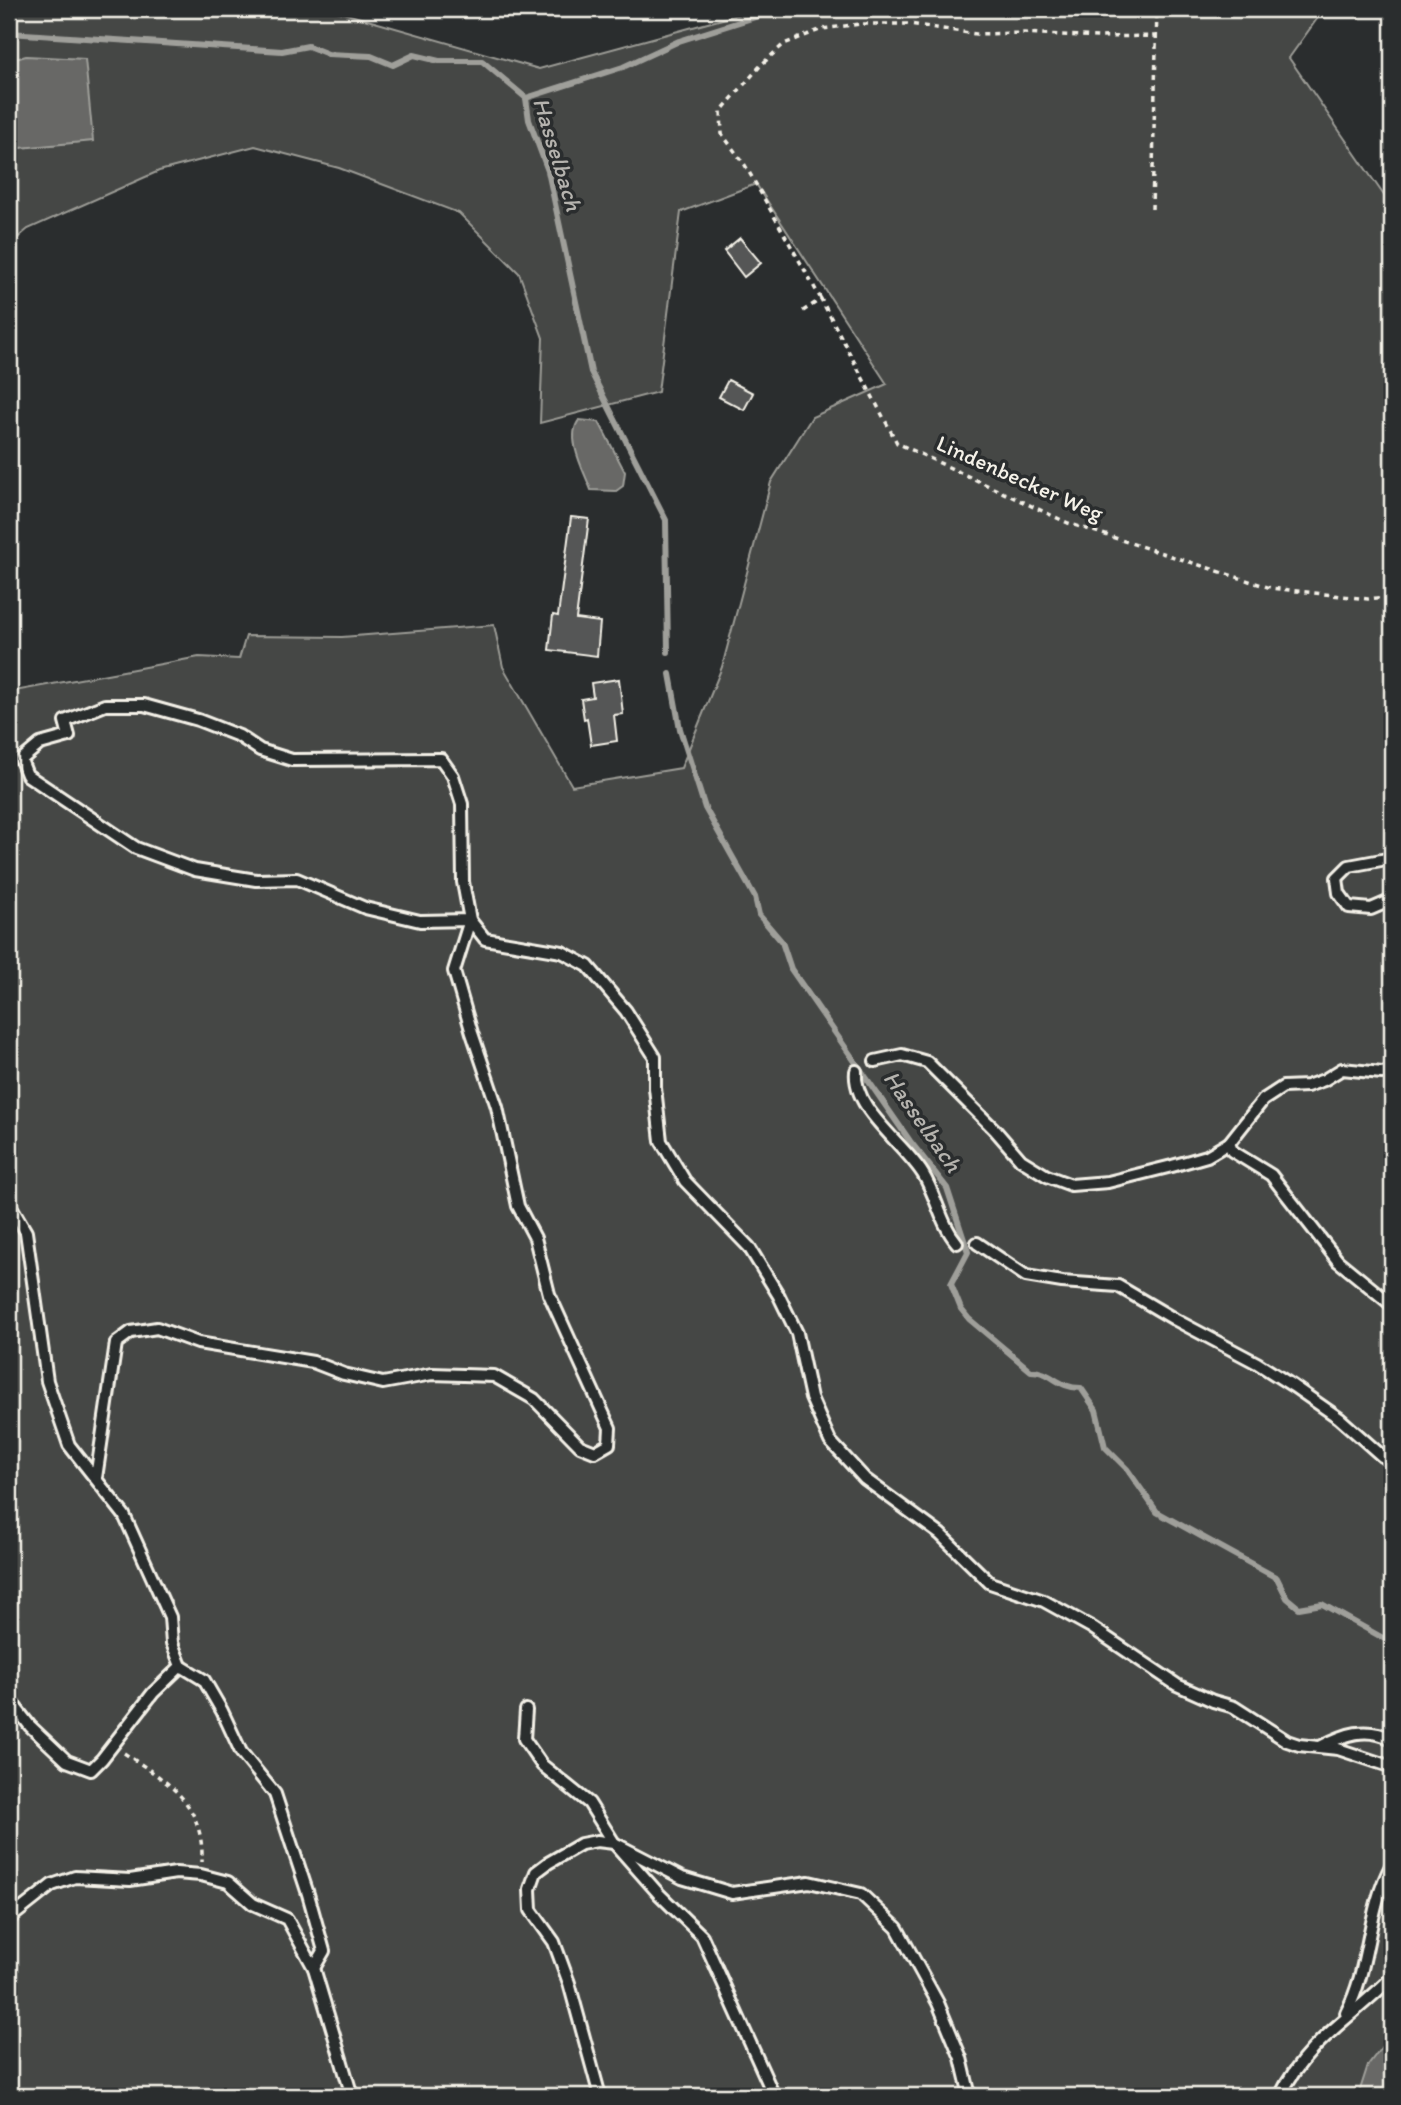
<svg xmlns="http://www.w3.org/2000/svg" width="1401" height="2105" font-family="Itim,sans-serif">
  <rect width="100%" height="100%" fill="#2a2d2e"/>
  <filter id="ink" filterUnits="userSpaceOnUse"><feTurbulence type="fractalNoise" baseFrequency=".0143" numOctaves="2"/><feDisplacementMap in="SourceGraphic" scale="14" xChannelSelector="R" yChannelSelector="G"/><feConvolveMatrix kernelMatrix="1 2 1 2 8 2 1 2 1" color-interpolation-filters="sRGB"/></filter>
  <g filter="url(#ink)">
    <path fill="#444645" stroke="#9c9c96" stroke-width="2" d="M9 9H329L539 69 759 9H1324L1289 58 1392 207V2096H9V692L199 657 239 659 246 636 342 637 494 625 503 667 572 786 681 768 722 667 771 482 812 417 887 384 756 184 681 212 658 392 540 423 543 338 519 273 459 213 339 168 255 146 159 171 28 229 9 245Z"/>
    <g fill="#676866" stroke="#9f9f9a" stroke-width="2">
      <path d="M26 56 85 59 93 141 20 148 9 136V77L12 60Z"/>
      <path d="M579 420 599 422 625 472 623 486 616 491 591 490C584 471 565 438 579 420Z"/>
      <path d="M1386 2041 1392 2042V2096H1358L1368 2065Z"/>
    </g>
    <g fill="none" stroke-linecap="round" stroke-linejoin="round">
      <g stroke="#9f9f9a" stroke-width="6">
        <path d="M9 33 282 51 308 46 328 54 371 56 393 65 414 55 439 61H482L526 98 529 120 548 171 591 372 666 520 668 652"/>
        <path d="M526 98 623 67 679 41 780 9"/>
        <path d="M670 674 680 729 705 808 755 897 759 915 782 942 791 969 910 1141 947 1188 968 1252 951 1284 961 1309 969 1319 1031 1371C1052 1371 1057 1388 1081 1388L1096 1410 1105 1447 1127 1469 1157 1512 1277 1578 1287 1598 1299 1608 1322 1604 1392 1643"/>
      </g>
    </g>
    <g fill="#555756" stroke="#f4f1e8" stroke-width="2">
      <path d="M740 238 761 263 744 277 724 251Z"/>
      <path d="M728 380 753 393 744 410 719 397Z"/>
      <path d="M571 517 589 519 576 619 600 622 597 656 549 650 553 615 558 616Z"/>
      <path d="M619 679 623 714 614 715 617 741 591 745 587 718 584 719 581 699 593 697 591 683Z"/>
    </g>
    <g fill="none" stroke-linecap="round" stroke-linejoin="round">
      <g stroke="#f4f1e8" stroke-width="16">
        <g id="service">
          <path d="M1392 858 1349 866 1337 878 1339 893 1349 907 1371 909 1392 900"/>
          <path d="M470 920 485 939 562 952 588 966 626 1011 655 1057V1088L661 1141 685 1181 749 1247 779 1296 797 1333 811 1398 830 1441 865 1479 940 1534 990 1583 1044 1601 1091 1627 1177 1685 1213 1701 1234 1707 1287 1741 1299 1745 1338 1749 1392 1767"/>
          <path d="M875 1061 902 1055 927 1062 995 1130 1021 1160 1047 1176 1071 1185 1108 1182 1172 1166 1207 1156 1229 1143"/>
          <path d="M856 1071C852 1109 904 1143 923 1174 937 1197 940 1223 957 1243"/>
          <path d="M1392 1071 1382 1073 1342 1069 1324 1080 1307 1086 1283 1087 1263 1100 1229 1143 1232 1151 1271 1175 1338 1261 1392 1305"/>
          <path d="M9 1203 26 1232 47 1381 69 1445 124 1515 170 1617 172 1643 181 1666 153 1693 102 1759 91 1770 67 1761 30 1726 9 1699"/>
          <path d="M977 1243 1026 1276 1062 1282 1118 1286 1174 1319 1257 1363 1293 1386 1339 1418 1382 1456 1392 1461"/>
          <path d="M96 1478 116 1343 131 1332 157 1328 198 1343 313 1362 344 1374 383 1383 432 1374 494 1376 534 1399 580 1446 595 1452 609 1444 610 1428 549 1294 535 1238 518 1206 497 1107 472 1033 454 971 470 920 463 882 462 804 453 776 441 759 292 760 260 750 239 736 198 720 144 705H105L65 721 69 736 40 744 21 760 27 775 136 848 195 870 256 880 297 879 365 908 420 921 470 920"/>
          <path d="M181 1666 204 1680 222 1711 241 1752 275 1794 308 1894 324 1951 314 1968"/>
          <path d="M526 1710 524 1739 542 1765 589 1803 614 1843 659 1894 702 1936 774 2096"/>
          <path d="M1320 1747C1345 1734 1366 1726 1392 1739"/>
          <path d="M9 1919 52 1885 75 1877 130 1880 176 1873 201 1875 228 1882 253 1904 287 1919 314 1968 352 2096"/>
          <path d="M1346 2013C1371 1966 1366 1911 1392 1864"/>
          <path d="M600 2096 569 1983 554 1942 531 1910 530 1889 536 1872 548 1863 581 1844 597 1841 614 1843 682 1878 732 1893 809 1882 861 1894 897 1928 938 2003 961 2058 970 2096"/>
          <path d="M1280 2096C1307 2041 1352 2018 1392 1977"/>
        </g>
      </g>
      <g stroke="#f4f1e8" stroke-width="3.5" stroke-dasharray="5 5" stroke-linecap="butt">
        <path d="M1152 209 1157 9"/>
        <path d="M821 299 745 165 722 134 721 111 761 65 784 44 822 29 860 24H910L976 34 1024 33 1099 37 1156 36"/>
        <path d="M803 311 821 299 897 443 1068 523 1271 588 1368 599 1392 596"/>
        <path d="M124 1753C169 1783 204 1802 202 1862"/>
      </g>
      <use href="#service" stroke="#2a2d2e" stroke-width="10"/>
    </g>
  </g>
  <g text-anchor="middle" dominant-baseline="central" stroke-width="7" stroke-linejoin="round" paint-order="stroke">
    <g font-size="23" fill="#f4f1e8" stroke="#2a2d2e">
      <text transform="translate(1020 478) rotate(24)">Lindenbecker Weg</text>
    </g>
    <g font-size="24" font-style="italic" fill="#b5b3ae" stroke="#2a2d2e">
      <text transform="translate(558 154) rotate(73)">Hasselbach</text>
      <text transform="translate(923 1121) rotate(55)">Hasselbach</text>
    </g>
  </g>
  <rect width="1401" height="2105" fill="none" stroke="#2a2d2e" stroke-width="35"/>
  <rect x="18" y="18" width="1366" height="2070" fill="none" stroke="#f4f1e8" stroke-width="2.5" filter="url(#ink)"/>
</svg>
